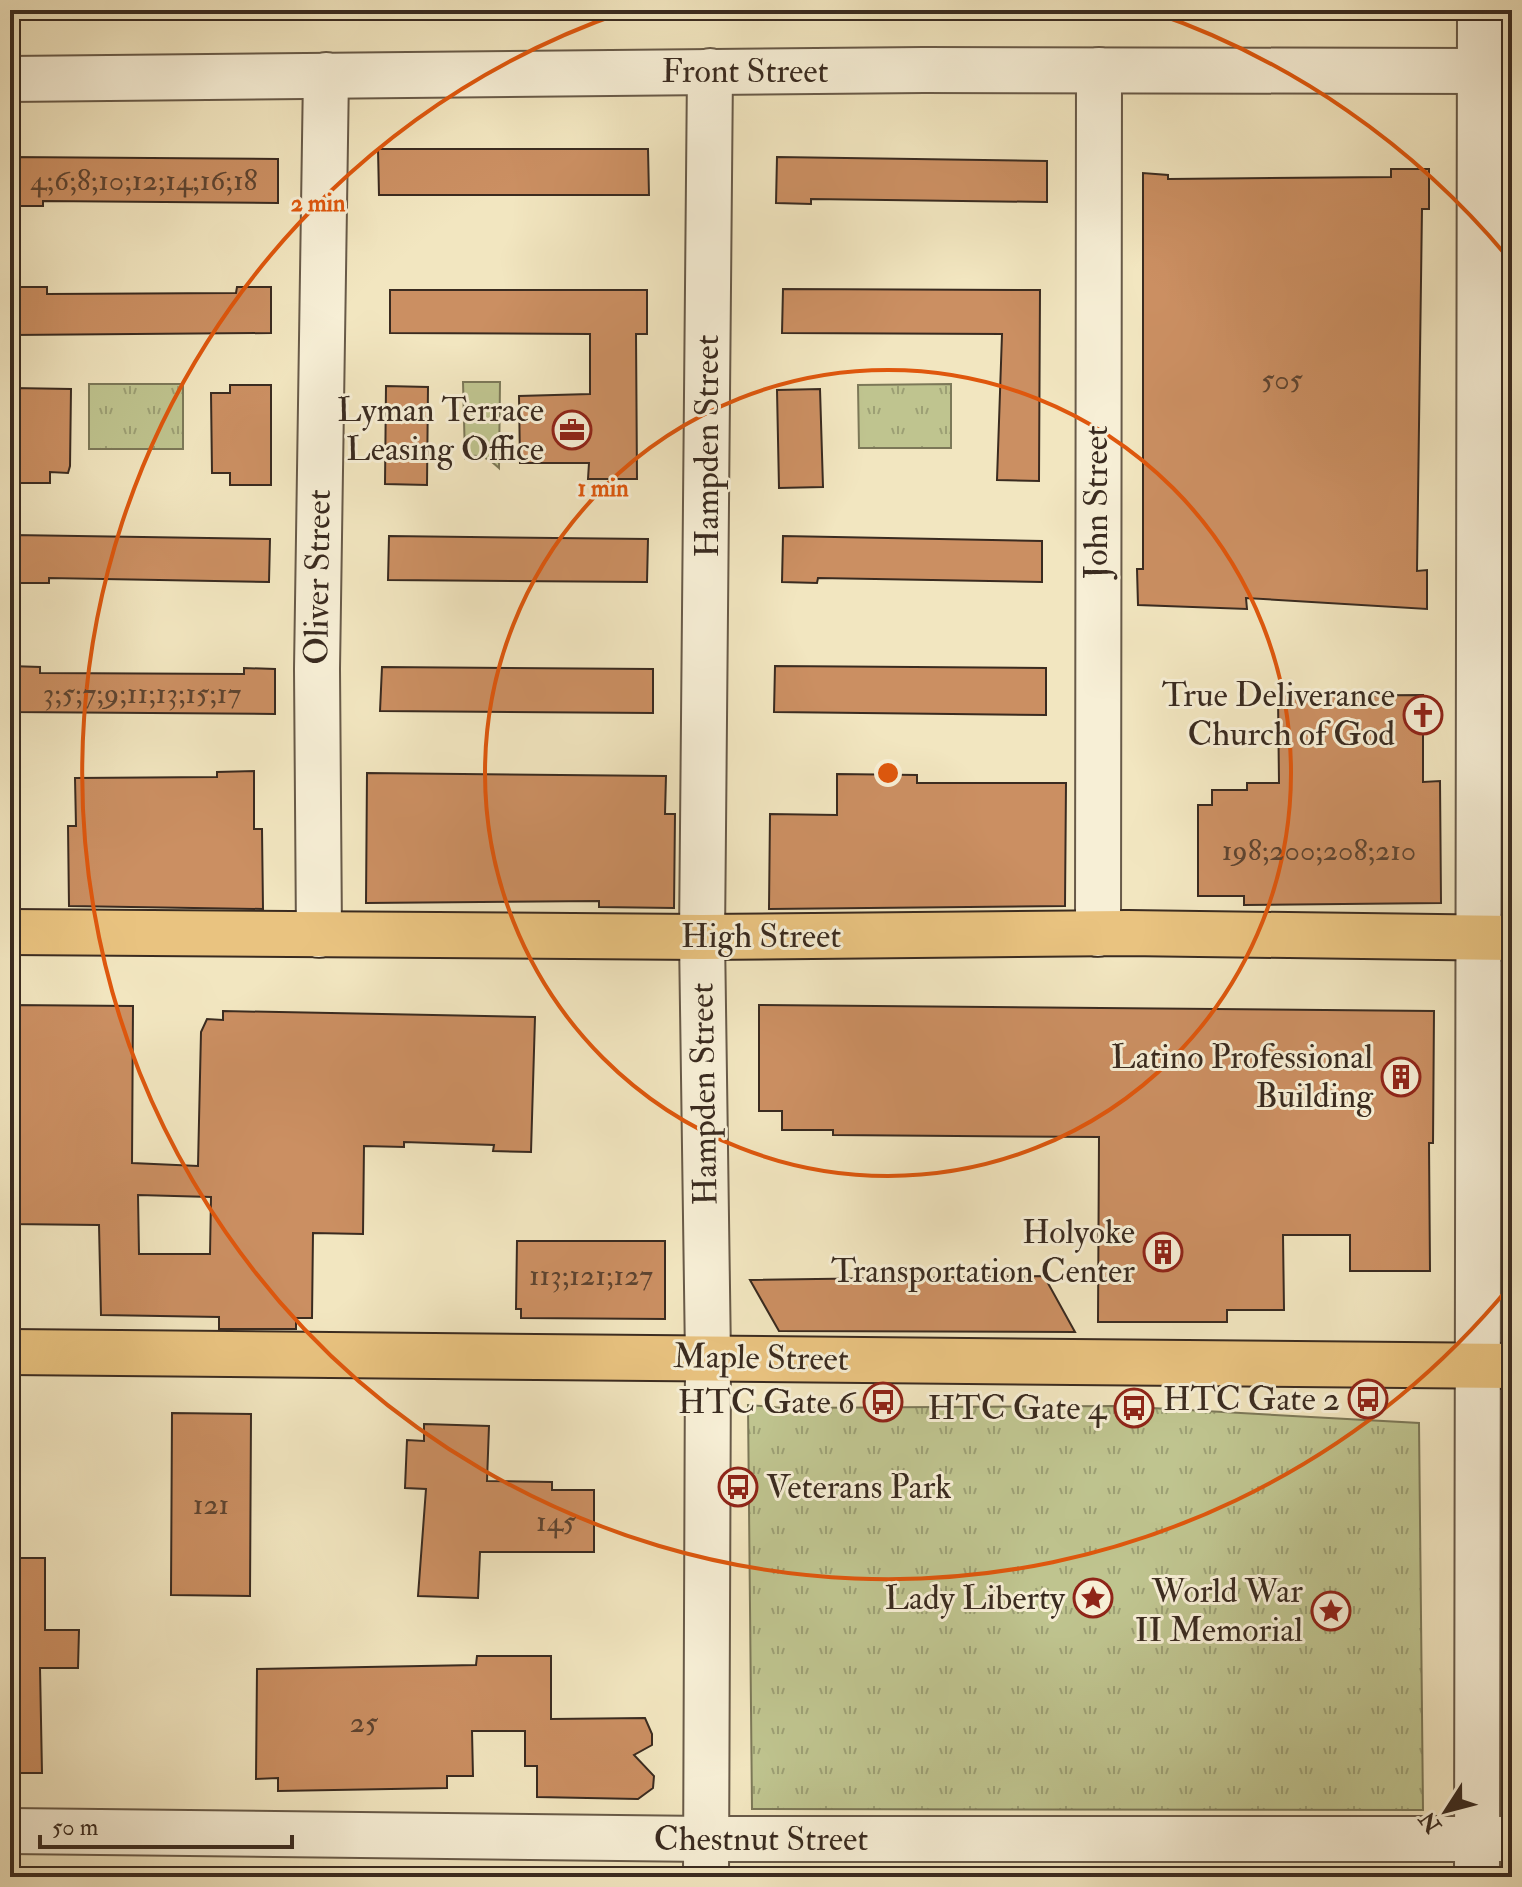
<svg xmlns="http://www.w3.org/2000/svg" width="1522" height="1887" font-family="'IM FELL Double Pica',serif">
  <defs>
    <pattern id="park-tufts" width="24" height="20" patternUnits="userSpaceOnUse" patternTransform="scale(2)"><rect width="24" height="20" fill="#bfc48f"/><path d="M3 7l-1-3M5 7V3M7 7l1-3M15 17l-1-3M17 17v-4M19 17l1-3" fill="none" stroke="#9c9f74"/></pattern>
  </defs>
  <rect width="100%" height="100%" fill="#f2e6c0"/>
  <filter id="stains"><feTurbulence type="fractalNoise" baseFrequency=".0025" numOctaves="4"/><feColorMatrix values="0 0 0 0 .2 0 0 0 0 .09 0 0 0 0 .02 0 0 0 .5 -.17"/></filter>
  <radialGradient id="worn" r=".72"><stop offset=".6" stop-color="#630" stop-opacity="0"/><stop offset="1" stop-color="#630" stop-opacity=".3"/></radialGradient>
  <path fill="#bfc48f" stroke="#7c7858" stroke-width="2" d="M463 382H500L499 468C489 458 478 452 465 458Z"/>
  <g fill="url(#park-tufts)" stroke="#7c7858" stroke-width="2">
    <rect x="89" y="384" width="94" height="65"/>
    <path d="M951 384V448H859L858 385Z"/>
    <path d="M748 1405 784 1408 1116 1406 1419 1423 1423 1810 752 1809Z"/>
  </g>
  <g fill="#cb8f62" stroke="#3a2b20" stroke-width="2" fill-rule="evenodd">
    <path d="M378 149H648L649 195H379Z"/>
    <path d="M10 157 278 159V203L43 201V206H10Z"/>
    <path d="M777 157 1047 161V202L811 199V204L776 203Z"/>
    <path d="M1391 169H1429V209H1422L1417 571 1427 570V609L1246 598 1247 609 1138 605 1137 569H1143V173L1168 175V179L1391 177Z"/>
    <path d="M12 287H47V294L236 293 237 287H271V333L13 335Z"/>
    <path d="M783 289 1040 290 1039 481 997 480 1002 334 782 333Z"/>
    <path d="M390 290H647V334H636L637 479H588L589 463H520L519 396 590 394V334L390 333Z"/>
    <path d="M230 385H271V485H230V473H212L211 393H230Z"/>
    <path d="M386 386 428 387 427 485 385 484Z"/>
    <path d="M13 388 71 389 70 466 68 473 50 472V483H12Z"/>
    <path d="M820 389 823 487 779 488 777 390Z"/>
    <path d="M13 535 270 539 269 582 49 578V583H12Z"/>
    <path d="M389 536 648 539 647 582 388 580Z"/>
    <path d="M783 536 1042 541V582L818 578 817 583 782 582Z"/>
    <path d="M10 666 40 667V673L244 674V668L275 669V714L10 712Z"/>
    <path d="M775 666 1046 668V715L774 712Z"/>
    <path d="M382 667 653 669V713L380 711Z"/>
    <path d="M1423 695V782L1440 781 1441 903 1244 905V896H1198V805H1212V790H1247V783H1279L1278 696Z"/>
    <path d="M254 771V829H262L263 909 69 906 68 826H76L75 778 217 777V772Z"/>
    <path d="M367 773 666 776 665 814H675L674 908 599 907V901L366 903Z"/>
    <path d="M837 774 917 775V783H1066L1065 906 769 909 770 814 837 815Z"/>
    <path d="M10 1005 133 1006 132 1163 198 1166 201 1032 207 1019 223 1020V1011L535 1017 531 1152 493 1151 494 1145 404 1142V1147L364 1146 363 1234 313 1233 312 1318H296V1329H219V1317L101 1315 99 1225 10 1224ZM138 1195 211 1197 210 1254H139Z"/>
    <path d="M759 1005 1434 1011 1433 1143H1429L1430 1271H1350V1235H1283L1284 1310H1227V1322H1098L1099 1137 833 1135V1130H782V1111H759Z"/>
    <path d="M517 1241H665V1319L521 1318V1309H516Z"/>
    <path d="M1044 1276 1075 1332 779 1331 750 1280Z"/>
    <path d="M172 1413 251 1414 250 1596 171 1595Z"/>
    <path d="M424 1424 489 1426 487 1481 552 1482V1490H594V1552H480L478 1598 418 1596 426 1489 405 1488 407 1440 424 1441Z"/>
    <path d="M10 1558H45V1630H79L78 1668H40L42 1773H10Z"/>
    <path d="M477 1656H551V1719L645 1718 652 1734V1745L634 1755 654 1776 653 1788 638 1799 537 1797V1766H525V1731H472L473 1776H447V1788L278 1791V1778L256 1779 257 1669 476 1665Z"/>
  </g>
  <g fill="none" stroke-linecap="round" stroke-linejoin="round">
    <g stroke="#685a48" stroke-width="48">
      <g id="minor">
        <path d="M10 79 924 70 1480 71"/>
        <path d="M1098 934 1099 70"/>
        <path d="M319 935 317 669 326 75"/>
        <path d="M10 1831 706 1839H1512"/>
        <path d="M706 1877 708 1357 702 937 710 71"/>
        <path d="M1477 1877 1480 10"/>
      </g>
    </g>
    <g stroke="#3a2b20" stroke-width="48">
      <g id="major">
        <path d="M10 932 702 937 1127 933 1512 938"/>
        <path d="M10 1352 1512 1366"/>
      </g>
    </g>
    <use href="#minor" stroke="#f7efd6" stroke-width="44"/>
    <use href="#major" stroke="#e9c380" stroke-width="44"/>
  </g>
  <g fill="none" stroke="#df570d" stroke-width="4">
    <circle cx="888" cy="773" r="403"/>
    <path d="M1510 1286A806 806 0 1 1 626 11M1150 11A806 806 0 0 1 1510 260"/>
  </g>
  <defs>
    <g id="office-ring" transform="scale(2)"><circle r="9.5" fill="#f7efd6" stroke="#8f2418" stroke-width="1.5"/><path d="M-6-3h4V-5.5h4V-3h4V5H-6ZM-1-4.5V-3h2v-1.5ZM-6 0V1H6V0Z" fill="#8f2418"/></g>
    <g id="church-ring" transform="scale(2)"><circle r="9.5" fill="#f7efd6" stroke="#8f2418" stroke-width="1.5"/><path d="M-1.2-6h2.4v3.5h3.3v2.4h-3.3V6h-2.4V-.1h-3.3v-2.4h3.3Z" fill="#8f2418"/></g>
    <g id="building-ring" transform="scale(2)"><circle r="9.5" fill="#f7efd6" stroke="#8f2418" stroke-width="1.5"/><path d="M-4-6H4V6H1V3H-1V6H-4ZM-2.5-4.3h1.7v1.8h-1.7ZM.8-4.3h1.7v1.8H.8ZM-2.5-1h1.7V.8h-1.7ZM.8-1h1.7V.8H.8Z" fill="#8f2418"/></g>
    <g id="bus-ring" transform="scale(2)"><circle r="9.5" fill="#f7efd6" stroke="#8f2418" stroke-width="1.5"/><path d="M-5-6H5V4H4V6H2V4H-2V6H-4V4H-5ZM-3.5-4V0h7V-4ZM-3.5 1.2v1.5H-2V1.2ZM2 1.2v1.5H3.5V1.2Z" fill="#8f2418"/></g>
    <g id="sight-ring" transform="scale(2)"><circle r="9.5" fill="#f7efd6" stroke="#8f2418" stroke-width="1.5"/><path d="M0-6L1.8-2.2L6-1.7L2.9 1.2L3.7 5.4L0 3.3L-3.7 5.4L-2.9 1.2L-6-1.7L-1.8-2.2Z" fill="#8f2418"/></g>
  </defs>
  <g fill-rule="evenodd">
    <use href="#office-ring" x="572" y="430"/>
    <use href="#church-ring" x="1423" y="715"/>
    <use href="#building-ring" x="1401" y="1077"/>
    <use href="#building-ring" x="1163" y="1252"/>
    <use href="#bus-ring" x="1368" y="1399"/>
    <use href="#bus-ring" x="883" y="1402"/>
    <use href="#bus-ring" x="1134" y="1408"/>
    <use href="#bus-ring" x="738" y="1487"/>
    <use href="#sight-ring" x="1093" y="1598"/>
    <use href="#sight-ring" x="1331" y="1611"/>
  </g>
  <g text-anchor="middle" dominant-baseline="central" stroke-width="6" stroke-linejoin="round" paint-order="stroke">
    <g font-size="30" fill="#5e4430">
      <text x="144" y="180">4;6;8;10;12;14;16;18</text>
      <text x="1282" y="379">505</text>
      <text x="142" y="693">3;5;7;9;11;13;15;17</text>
      <text x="1319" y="850">198;200;208;210</text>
      <text x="591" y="1275">113;121;127</text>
      <text x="211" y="1504">121</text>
      <text x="556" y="1521">145</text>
      <text x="364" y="1722">25</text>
    </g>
    <g font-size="34" fill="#3a2b20" stroke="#f7efd6">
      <text x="745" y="71">Front Street</text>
      <text transform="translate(707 446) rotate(-90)">Hampden Street</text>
      <text transform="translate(1096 502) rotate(-90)">John Street</text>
      <text transform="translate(318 577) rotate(-89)">Oliver Street</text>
      <text x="761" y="936">High Street</text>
      <text transform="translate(704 1094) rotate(-91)">Hampden Street</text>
      <text transform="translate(761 1358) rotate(1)">Maple Street</text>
      <text x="761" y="1839">Chestnut Street</text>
    </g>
    <g font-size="34" fill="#3a2b20" stroke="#f7efd6" text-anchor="end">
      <text x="544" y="410">Lyman Terrace<tspan x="544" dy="39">Leasing Office</tspan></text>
      <text x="1395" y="695">True Deliverance<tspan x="1395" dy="39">Church of God</tspan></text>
      <text x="1373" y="1057">Latino Professional<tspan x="1373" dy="39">Building</tspan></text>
      <text x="1135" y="1232">Holyoke<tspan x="1135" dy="39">Transportation Center</tspan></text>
      <text x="1340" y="1399">HTC Gate 2</text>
      <text x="855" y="1402">HTC Gate 6</text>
      <text x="1106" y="1408">HTC Gate 4</text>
      <text x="766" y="1487" text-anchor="start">Veterans Park</text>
      <text x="1303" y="1591">World War<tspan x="1303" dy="39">II Memorial</tspan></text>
      <text x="1065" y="1598">Lady Liberty</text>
    </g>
  </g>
  <circle cx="888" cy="773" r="12" fill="#df570d" stroke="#f7efd6" stroke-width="4"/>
  <g font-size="24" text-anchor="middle" font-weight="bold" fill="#df570d" stroke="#f7efd6" stroke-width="6" stroke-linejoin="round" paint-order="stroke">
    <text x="318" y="211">2 min</text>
    <text x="603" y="496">1 min</text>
  </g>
  <rect width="1522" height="1887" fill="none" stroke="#f2e6c0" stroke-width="40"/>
  <rect x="12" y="12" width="1498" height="1863" fill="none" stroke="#3a2b20" stroke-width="4"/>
  <rect x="20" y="20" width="1482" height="1847" fill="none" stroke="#3a2b20" stroke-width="2"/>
  <g transform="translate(1446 1811) rotate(234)" stroke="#f7efd6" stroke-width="6" paint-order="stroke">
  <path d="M0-6L14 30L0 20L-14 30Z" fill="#3a2b20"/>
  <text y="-12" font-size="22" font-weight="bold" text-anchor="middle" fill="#3a2b20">N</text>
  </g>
  <path d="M40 1835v12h252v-12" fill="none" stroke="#3a2b20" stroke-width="4"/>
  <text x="52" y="1835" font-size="24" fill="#3a2b20" stroke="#f7efd6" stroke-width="6" paint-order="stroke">50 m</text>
  <rect width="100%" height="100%" filter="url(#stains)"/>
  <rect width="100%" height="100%" fill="url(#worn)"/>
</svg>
